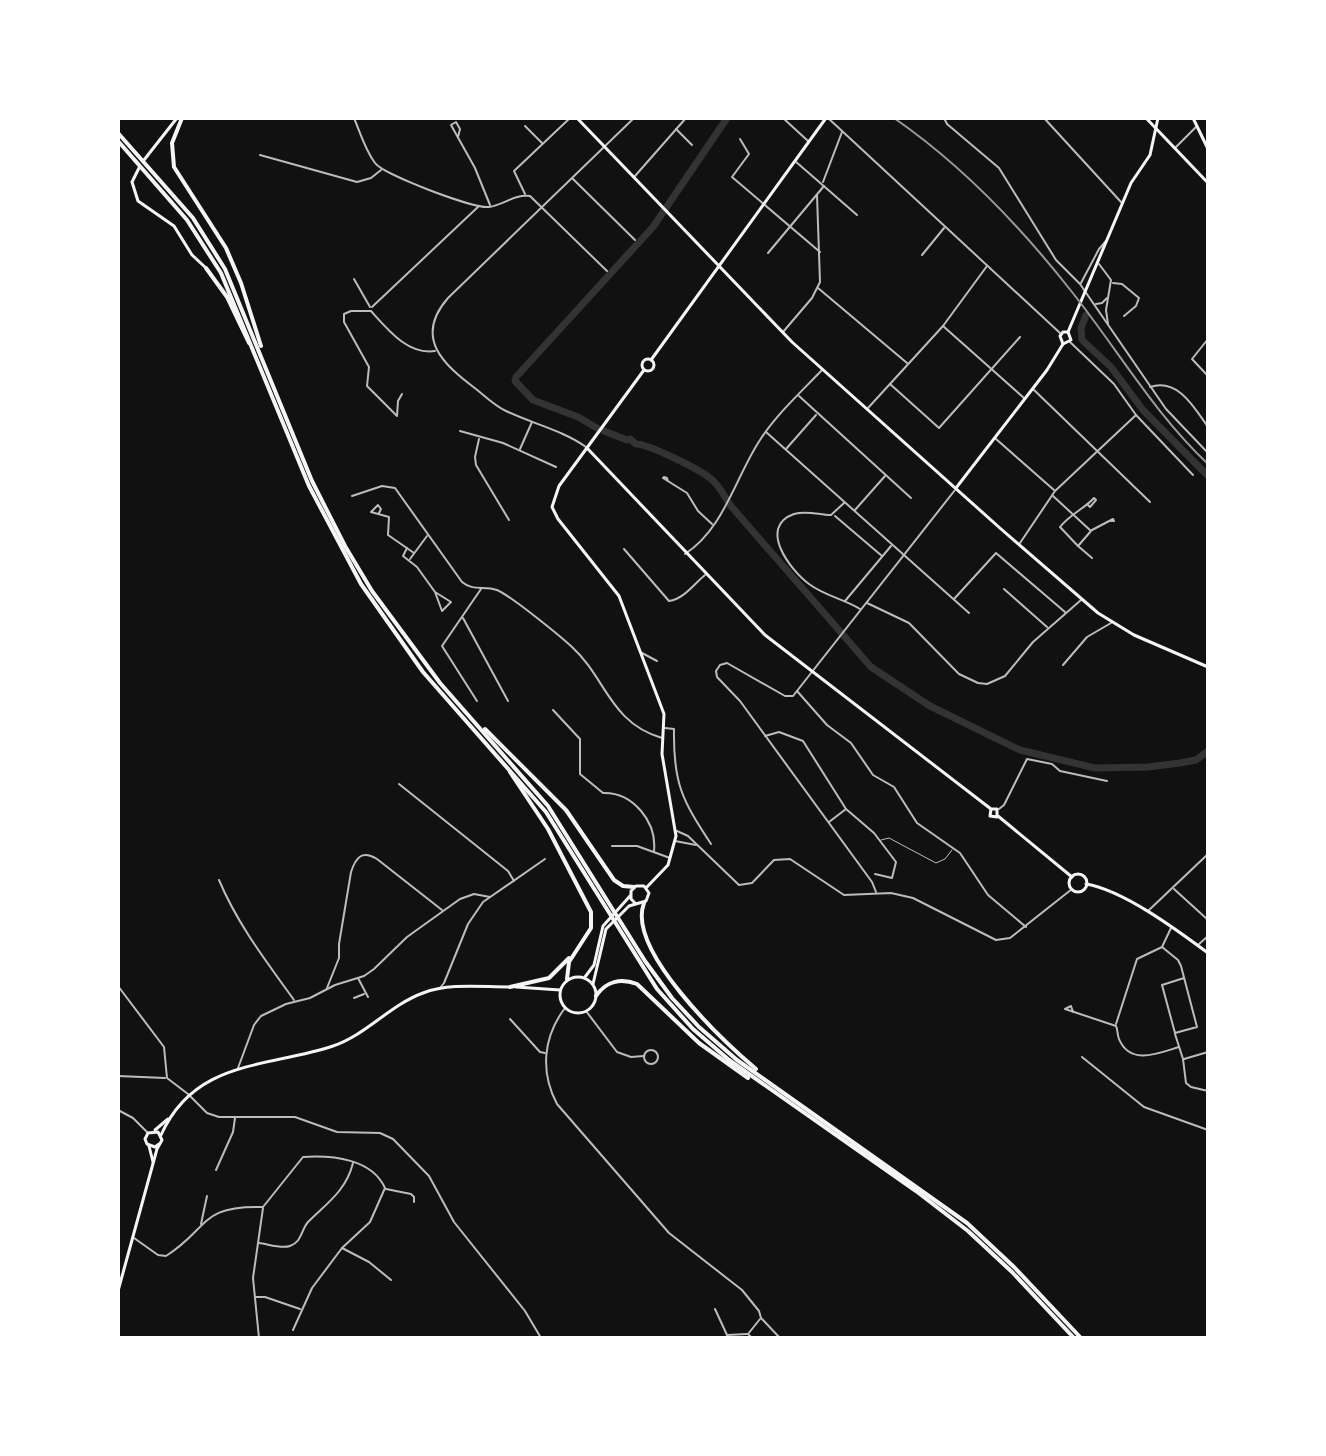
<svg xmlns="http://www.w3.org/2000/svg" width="1326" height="1456" viewBox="0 0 1326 1456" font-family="'Archivo Narrow',sans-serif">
<rect width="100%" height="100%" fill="#111"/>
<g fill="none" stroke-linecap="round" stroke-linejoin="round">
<!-- river -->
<g stroke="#333" stroke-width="7">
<polyline points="1086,315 1081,328 1082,340 1111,367 1143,410 1208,476"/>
<polyline points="597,428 578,417 533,400 515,381 516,377 653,227 727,118"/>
<path d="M604,431l23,9 3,-1 6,5c12,0 61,24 74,34 9,7 14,17 20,27l141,162 59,39 90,44 75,18 53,-1 32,-4 16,-3 12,-9"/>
</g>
<!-- pedestrian -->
<polyline stroke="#bcbcbc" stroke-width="1" points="881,840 889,838 936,863 945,859 952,850"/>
<!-- minor -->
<g stroke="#bcbcbc" stroke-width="2">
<path d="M354,118c6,14 11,32 21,45 9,12 99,46 114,44 15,-2 25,-13 41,-11l77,75"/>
<polyline points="783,118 808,141"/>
<polyline points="828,118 1060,333"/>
<polyline points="944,118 947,124 999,168 1056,260 1080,284 1166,409 1208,453"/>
<polyline points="1044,118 1121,202"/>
<polyline points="1206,118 1208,119"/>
<polyline points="525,126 542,143"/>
<polyline points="676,129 692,145"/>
<polyline points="458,137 460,129 456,122 451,125 475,168 490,205"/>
<polyline points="740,139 749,154 732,177 820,252"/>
<polyline points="1175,148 1196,127"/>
<polyline points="260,155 357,182 371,178 381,170"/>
<polyline points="795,161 857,215"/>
<polyline points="635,176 686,118"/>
<polyline points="573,179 635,240"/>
<polyline points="823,182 842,132"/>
<polyline points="525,194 514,171 570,118"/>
<polyline points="768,253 824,186"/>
<polyline points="922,255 944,228"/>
<polyline points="1099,264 1111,280 1106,310 1108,324"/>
<polyline points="354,279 370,307"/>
<polyline points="1081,283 1099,249 1106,241"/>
<polyline points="1113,283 1122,284 1139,298 1136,306 1124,316"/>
<polyline points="818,288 907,363"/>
<polyline points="1096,304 1102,303 1107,298"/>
<polyline points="372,307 479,206"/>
<polyline points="943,326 1024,398"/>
<polyline points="783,332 812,298 820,282 817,195"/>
<polyline points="1208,339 1192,359 1208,376"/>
<polyline points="1070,342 1114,384 1136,415 1193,475"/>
<polyline points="890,384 939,428 1020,337"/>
<path d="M1150,387c28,-9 44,20 58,40"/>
<polyline points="1033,389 1150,502"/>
<path d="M402,394l-4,7 -1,15 -30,-30 2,-19 -25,-45v-8l7,-3h20c17,19 37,44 64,40"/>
<polyline points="799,396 911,498"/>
<polyline points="868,408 943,326 987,266"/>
<polyline points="460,431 503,443 556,467"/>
<polyline points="766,432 969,613"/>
<polyline points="479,439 475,457 476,465 509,520"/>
<polyline points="996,439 1054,490"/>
<path d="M586,447c-24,-17 -53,-23 -80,-36 -11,-5 -20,-14 -30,-22 -32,-24 -63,-51 -28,-91l186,-180"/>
<polyline points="520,449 532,422"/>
<polyline points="786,449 816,415"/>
<polyline points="668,481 667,478 664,477 663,478 687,493 698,511 712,524"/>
<path d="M352,496l30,-10 13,2 67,94c12,10 22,3 35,8 14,6 62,45 75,57 34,31 38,76 90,91"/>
<path d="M1053,496l38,35 -13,15 -18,-19c10,-13 24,-18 34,-29l2,2 -6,7 -2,-2"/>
<path d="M844,503l-13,12c-12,0 -24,-5 -37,-1 -37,13 -3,57 15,70 16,12 35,15 51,25"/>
<polyline points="855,510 885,476"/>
<polyline points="379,513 381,509 378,505 371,512 389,517 388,535 414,553"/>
<polyline points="835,516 882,556"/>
<polyline points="1092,530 1113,519 1114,521 1111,521"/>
<polyline points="1020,543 1055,491 1136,415"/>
<polyline points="1078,546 1092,558"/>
<polyline points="407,548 403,556 417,567 435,592 442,611 451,602 435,592"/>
<path d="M624,549l45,52c15,-2 25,-17 36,-26"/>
<path d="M685,554c39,-25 51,-78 75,-114 16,-25 41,-48 62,-70"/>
<polyline points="410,559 427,536"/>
<polyline points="1004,589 1047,627"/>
<polyline points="954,599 996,553 1065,612"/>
<polyline points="845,601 891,546"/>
<polyline points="867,603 909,623 959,674 978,683 987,684 1005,676 1033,642 1081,600"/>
<polyline points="463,618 508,701"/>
<polyline points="642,653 657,661"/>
<polyline points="1063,665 1087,637 1111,623"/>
<polyline points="797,691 827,725 851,743 873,775 894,787 917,823 960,853 988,895 1026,927"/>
<polyline points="477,701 442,646 481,589"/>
<path d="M553,710l27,29v35l23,19c30,-1 54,29 51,58"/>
<path d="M665,728l9,1c-1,54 8,71 37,115"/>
<polyline points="765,736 779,732 803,741 846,809 874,833 896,862 892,878 875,874"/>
<polyline points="399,784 508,871 514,881"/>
<polyline points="999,809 1004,805 1027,759 1052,764 1060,771 1107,781"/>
<polyline points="829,822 846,809"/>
<polyline points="612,846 637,846 670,858"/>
<path d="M219,880c19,45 47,81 75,120"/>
<polyline points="1174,889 1208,920"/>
<polyline points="876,892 872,882 740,701 717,677 716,671 720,665 727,663 785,696 793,696 955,490"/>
<polyline points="1148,911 1208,854"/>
<polyline points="1171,928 1162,947 1178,960 1181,966 1197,1027 1175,1033 1162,985 1184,978"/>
<polyline points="1198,945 1208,936"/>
<polyline points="358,978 368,997"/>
<polyline points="118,986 164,1047 167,1078 188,1094"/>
<path d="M327,988l12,-30v-14l12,-72c5,-15 11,-22 26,-13l65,51"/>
<polyline points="440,988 444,983 468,924 483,902 545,859"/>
<polyline points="354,998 364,994"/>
<path d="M565,1008c-22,29 -25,64 -8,96l112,129 73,57 17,21 2,7 19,20"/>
<polyline points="586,1011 617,1052 631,1057 644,1056"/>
<path d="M1073,1012l-2,-6 -6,3 51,17c2,4 1,8 3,13 11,27 40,14 60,8"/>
<polyline points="510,1019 540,1052 545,1053"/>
<polyline points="1116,1024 1137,959 1162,947"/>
<polyline points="1175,1034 1183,1059 1186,1083 1191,1087 1208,1091"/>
<circle cx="651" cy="1057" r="7"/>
<polyline points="1082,1057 1144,1107 1208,1130"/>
<polyline points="1184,1059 1208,1052"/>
<polyline points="238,1068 254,1025 261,1016 286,1004 310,998 335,985 364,976 374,969 407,937 460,899 474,894 490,897"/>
<polyline points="118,1076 165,1078"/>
<polyline points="216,1170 233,1132 235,1118"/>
<polyline points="386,1189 411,1194 414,1197 414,1202"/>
<polyline points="201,1224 207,1196"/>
<path d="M134,1238l24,17 8,1c44,-28 33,-51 97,-49l40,-50c30,-2 69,2 82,31l-15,34 -28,26 -30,40 -19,42"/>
<path d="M259,1243c9,1 22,6 31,3 12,-4 11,-16 18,-24 19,-19 38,-31 45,-59"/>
<polyline points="342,1248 369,1262 391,1280"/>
<polyline points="256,1297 265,1297 300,1309"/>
<polyline points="715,1309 727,1335"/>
<polyline points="259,1338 253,1278 263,1208"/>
<polyline points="729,1338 727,1335 747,1334"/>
<polyline points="752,1338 748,1334 760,1319"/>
</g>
<!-- tertiary -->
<g stroke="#bcbcbc" stroke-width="2">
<polyline points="677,831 688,836 739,885 752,883 774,860 790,859 844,895 891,893 913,898 996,940 1010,938 1072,889"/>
<polyline points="675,841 696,845"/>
<polyline points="190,1096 207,1113 219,1117 295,1117 337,1132 380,1133 393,1139 429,1176 454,1222 525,1311 541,1338"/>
<polyline points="118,1110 133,1118 147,1132"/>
</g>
<!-- secondary -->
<g stroke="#f5f5f5" stroke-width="3">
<polyline points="1146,118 1208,183"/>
<polyline points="1193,118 1208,149"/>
<polyline points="144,160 177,118"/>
<polyline points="140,166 132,182 138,201 174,226 192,255 206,268"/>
<polyline points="1068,332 1131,183 1150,155 1158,118"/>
<polyline points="1063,344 1060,336 1063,332 1068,332"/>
<polyline points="1063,344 1071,340 1068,332"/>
<circle cx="648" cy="365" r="6"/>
<polyline points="651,360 826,118"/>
<polyline points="644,370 559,486 552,507 558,519 619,596 664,714 662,754 676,836 668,865 646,888"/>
<polyline points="587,448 765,635 991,809 997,809 997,817 990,816 991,809"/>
<polyline points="956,488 1047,370 1063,344"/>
<polyline points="998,816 1072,877"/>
<circle cx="1078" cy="883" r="9"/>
<path d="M1086,884c37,6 91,46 122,69"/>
<circle cx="578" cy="995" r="18"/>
<polyline points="585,977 594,965 603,926 630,896"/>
<polyline points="593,984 606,929 629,906 646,901 649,893 644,886 636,886 631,891 631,899 635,903"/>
<polyline points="516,987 560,990"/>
<polyline points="155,1130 168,1119"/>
<path d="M161,1135c34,-76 106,-67 172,-89 33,-11 57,-41 90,-53 26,-10 58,-6 85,-6"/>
<polyline points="149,1146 153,1162"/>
<polyline points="118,1291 157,1149 162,1140 158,1132 148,1133 145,1139 147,1144 155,1147 159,1144"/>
</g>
<!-- primary -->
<polyline stroke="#f5f5f5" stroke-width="3" points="577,118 792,342 1001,529 1098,613 1134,635 1208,667"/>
<!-- motorway -->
<g stroke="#f5f5f5" stroke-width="4">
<polyline points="182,118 172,143 174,167 226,248 241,283 261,346"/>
<polyline points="118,133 193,218 225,269 312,481 345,546 372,591 440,683 548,806 645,961 672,998 699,1027 737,1060 967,1223 1014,1267 1081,1338"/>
<polyline points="118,141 187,220 221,273 309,486 361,584 423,672 546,812 657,989 693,1029 729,1060 916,1191 968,1231 1012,1272 1074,1338"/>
<polyline points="206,268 227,297 249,343"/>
<polyline points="485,729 566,810 614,880 623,886 634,887"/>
<polyline points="510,772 548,829 591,912 591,928 569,962 567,979"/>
<path d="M644,903c-18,47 79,138 112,166"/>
<polyline points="510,987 549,978 569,958"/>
<path d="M596,996c10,-15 25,-18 41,-12l62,59 49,35"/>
</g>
<!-- rail -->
<path stroke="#9a9a9a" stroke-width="2" d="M894,118c68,47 127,109 178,174 46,58 82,121 136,172"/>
</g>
<!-- border -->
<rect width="1326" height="1456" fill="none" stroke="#ffffff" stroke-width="240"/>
</svg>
